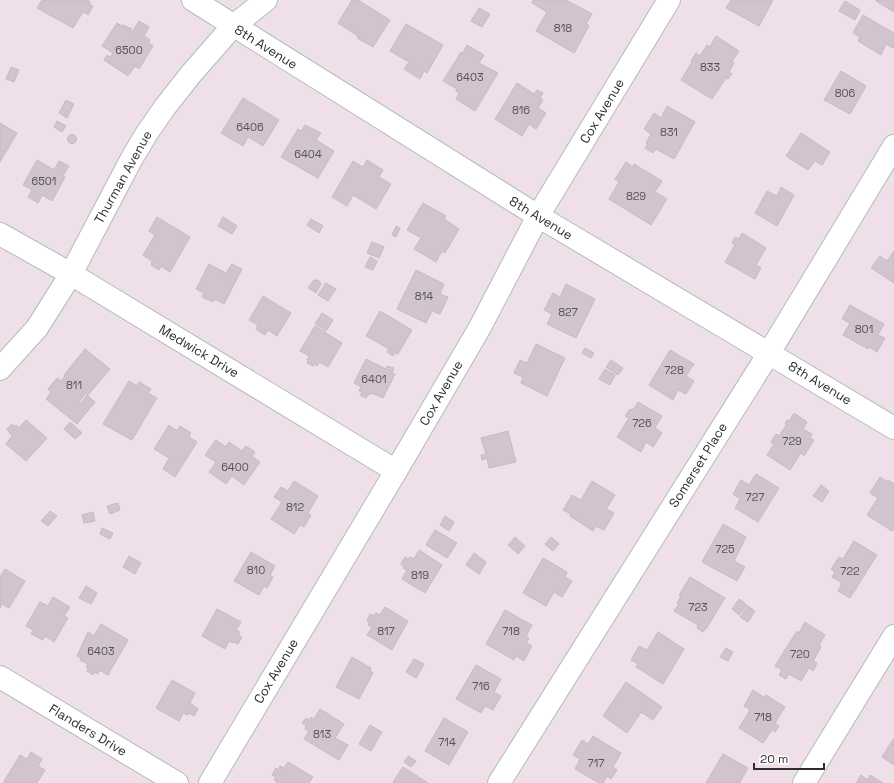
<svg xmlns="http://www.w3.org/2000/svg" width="894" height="783" viewBox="0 0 894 783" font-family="'Space Grotesk',sans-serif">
<rect width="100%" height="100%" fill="#efdfe9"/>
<!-- building -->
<g fill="#d2c4cc" stroke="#ccb8c3">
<polygon points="42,0 88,0 90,2 89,4 93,6 88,15 83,12 73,28 37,8"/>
<polygon points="352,0 358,0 390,20 373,47 357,38 358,36 338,23"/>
<polygon points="533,0 566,0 592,14 586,24 589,26 574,53 536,31 547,12 532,3"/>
<polygon points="731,0 773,0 759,26 726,8"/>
<polygon points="876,0 894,0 894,12 876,1"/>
<polygon points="845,1 860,10 855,20 839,11"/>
<polygon points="479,8 490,14 482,27 471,21"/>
<polygon points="863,15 894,33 894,46 893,48 886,44 881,55 858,41 860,37 853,33"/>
<polygon points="139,21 149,27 144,36 150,40 148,42 153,46 139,69 135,66 128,76 104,60 107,55 110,57 113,53 102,46 117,23 122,26 123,25 132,29 130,31 132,32"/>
<polygon points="406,24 443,45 427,73 424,71 420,79 404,69 409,62 390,51"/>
<polygon points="716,36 739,51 732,61 734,63 729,72 732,74 728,79 726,78 712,99 681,80 692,62 691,61 696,53 700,56 707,45 710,47"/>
<polygon points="467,45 484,55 479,63 498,73 475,111 456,99 459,93 456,91 457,89 443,81 461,52 463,53"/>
<polygon points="11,67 19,70 14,82 6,79"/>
<polygon points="841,71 866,86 850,114 824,100"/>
<polygon points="517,83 534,94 537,90 543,93 540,98 543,100 538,108 546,113 536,129 529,124 522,136 495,119"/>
<polygon points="243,98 279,120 263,146 248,137 243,146 221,133"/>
<polygon points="66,100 74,104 67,118 59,113"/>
<polygon points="667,106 695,122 674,159 656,149 653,153 645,148 648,144 646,143 651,134 644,129 654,113 661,118"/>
<polygon points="57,121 66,126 62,132 54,127"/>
<polygon points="0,123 17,133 0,162"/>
<polygon points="305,125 321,133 316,140 334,151 318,178 281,157 298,129 301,131"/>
<polygon points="801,133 830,152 822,165 815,161 808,170 786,156"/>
<circle cx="72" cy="139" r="4.5"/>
<polygon points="37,160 54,170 59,161 69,166 63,176 65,177 52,201 42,195 38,203 28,197 32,190 23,185"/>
<polygon points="367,160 383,170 379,177 391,184 376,209 353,195 347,206 332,197 353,161 363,167"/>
<polygon points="626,162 633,167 634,164 662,181 655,192 667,199 651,225 609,199 619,182 615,179"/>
<polygon points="781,187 794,195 777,226 755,213 767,191 777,196"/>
<polygon points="423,203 446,216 444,219 459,229 445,253 442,251 436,262 414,249 421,238 407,230"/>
<polygon points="157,217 190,237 170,272 161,266 159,270 151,265 152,261 143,255 155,235 149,231"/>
<polygon points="223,217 237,226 232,234 218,226"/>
<polygon points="311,219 323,226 319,233 307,225"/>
<polygon points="396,226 400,228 396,237 392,235"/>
<polygon points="742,233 766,248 756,265 761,268 755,279 725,262 735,245 732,243 735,237 739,239"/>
<polygon points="372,242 384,247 379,258 367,253"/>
<polygon points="894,251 894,283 871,268 880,256 887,261"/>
<polygon points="370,257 377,261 373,270 365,267"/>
<polygon points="209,264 226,273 232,264 242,269 224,304 215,299 213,302 202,297 204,293 196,289"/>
<polygon points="416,270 444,284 440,294 448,297 440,314 432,311 426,323 397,309"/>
<polygon points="314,280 317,280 319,281 321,284 316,293 308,288"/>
<polygon points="326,283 336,289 328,301 318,295"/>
<polygon points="566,284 595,299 576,338 547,324 552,314 544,310 553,293 560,297"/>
<polygon points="263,296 291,313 277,336 268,330 265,335 256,329 258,325 249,320"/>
<polygon points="850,305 884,324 878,335 885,338 877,352 869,347 868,349 843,335 850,323 842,319"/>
<polygon points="380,311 412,330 398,354 395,353 393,356 387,352 389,349 366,336"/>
<polygon points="322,313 333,320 326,331 315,324"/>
<polygon points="315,326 342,343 328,367 319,362 317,366 314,364 313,366 307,363 308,361 307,360 309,356 300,351"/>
<polygon points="536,344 565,358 547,396 521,383 523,377 514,373 520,360 527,363"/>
<polygon points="585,348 594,353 591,358 582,353"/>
<polygon points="85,349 110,369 88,395 86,393 79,402 81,403 87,395 95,402 77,424 46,399 51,392 48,389 57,378 61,381 65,376 64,375"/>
<polygon points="670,350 694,364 686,376 694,381 686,394 678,390 673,400 649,385"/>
<polygon points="366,359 386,369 387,366 394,368 392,373 395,374 383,398 372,393 370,395 368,394 366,398 360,395 362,392 359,391 361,387 354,383"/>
<polygon points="611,360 623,368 618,375 606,367"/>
<polygon points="605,369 615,375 610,385 599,379"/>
<polygon points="129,381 137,386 139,382 151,389 148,393 157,398 132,440 103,424"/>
<polygon points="638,402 662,416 655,428 662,433 653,447 646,442 641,452 617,437 629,418 625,416 630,409 633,410"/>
<polygon points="794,413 807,422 803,429 812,434 810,438 814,440 804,456 801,453 790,470 767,455 774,444 771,442 776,434 779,436 786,425 785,424 787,420 789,421"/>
<polygon points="26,420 47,438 26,461 6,444 12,436 7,429 12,424 15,427 16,425 19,428"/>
<polygon points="70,422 82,433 75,439 64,429"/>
<polygon points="169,425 177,431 180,426 191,433 189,437 197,442 175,477 163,469 169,458 154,449"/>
<polygon points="508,431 516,462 489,468 487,458 482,460 481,455 486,454 481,438"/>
<polygon points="216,440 226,447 229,442 242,451 246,446 255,452 252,456 260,462 244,485 232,476 226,484 209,472 216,462 205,455"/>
<polygon points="756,474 779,488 758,522 735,508 740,499 733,494 741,480 749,485"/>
<polygon points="880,477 887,482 888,480 894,484 894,529 892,531 867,515 878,498 870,493"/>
<polygon points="294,481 318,496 308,513 311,515 304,527 300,525 294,534 271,519 282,502 274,497 281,487 288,491"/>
<polygon points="592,481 615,495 606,509 614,513 604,530 596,526 593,531 570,516 571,514 563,510 572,495 581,500"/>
<polygon points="821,485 829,491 822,502 813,496"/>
<polygon points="118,503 120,510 110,514 107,506"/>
<polygon points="50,511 57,516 48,526 41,521"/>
<polygon points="93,512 95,521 84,523 82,515"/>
<polygon points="445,516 454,522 449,531 440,525"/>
<polygon points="723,524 746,537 734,561 745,567 737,581 702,562"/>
<polygon points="102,528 113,533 110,539 100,534"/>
<polygon points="435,530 457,543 447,558 426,545"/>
<polygon points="515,537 525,546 518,554 508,545"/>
<polygon points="551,537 559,544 553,551 545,544"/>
<polygon points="854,541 877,555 850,598 838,591 842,583 832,577 835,572 831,569 839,557 843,559"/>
<polygon points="419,550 442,565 425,593 402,579 407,570 403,568 404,566 401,564 405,557 408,559 410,557 414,559"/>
<polygon points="251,552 275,566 270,575 273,577 267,588 264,586 259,595 234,581"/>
<polygon points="474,553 486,562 479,574 466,565"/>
<polygon points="129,556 141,563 135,574 123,567"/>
<polygon points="543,558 567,572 565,577 572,581 562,597 554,592 546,606 523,593"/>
<polygon points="5,569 25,581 9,608 2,604 0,608 0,577"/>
<polygon points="690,577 725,598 706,629 705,629 703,632 697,628 698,625 674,611 679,604 677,603 681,596 679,595"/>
<polygon points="86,586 97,593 91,604 79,598"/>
<polygon points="53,597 70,607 64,616 68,618 54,642 45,636 43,640 31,634 33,630 26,626 40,602 48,606"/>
<polygon points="739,599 747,605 739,615 732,609"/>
<polygon points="748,606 755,611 748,622 740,617"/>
<polygon points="385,607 408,621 392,650 367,635 372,627 368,625 369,623 367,621 370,614 374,616 376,613 380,615"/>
<polygon points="217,609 241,622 236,630 240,632 238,635 242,637 238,644 234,642 233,643 229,641 225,649 202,636"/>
<polygon points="505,610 532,625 526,636 529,638 526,643 532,646 524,661 516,656 514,660 486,644"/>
<polygon points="805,622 825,635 819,645 821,647 813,661 817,663 813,671 809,668 801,681 789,674 786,679 779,675 782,670 775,666 797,631 799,633"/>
<polygon points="101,624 128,640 108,675 99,670 98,674 94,672 93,675 87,671 88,668 86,667 88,664 80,660 81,658 77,656 88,632 94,636"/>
<polygon points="658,632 684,649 663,684 636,667 638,664 631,660 639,646 647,650"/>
<polygon points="726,648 733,652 728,661 720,657"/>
<polygon points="352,657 371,668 370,671 373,673 359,699 336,687"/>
<polygon points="414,659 424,664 416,678 406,672"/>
<polygon points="476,665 501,679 494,692 501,696 493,710 485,706 481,713 456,699"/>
<polygon points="172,680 195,693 190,703 198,709 194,716 189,713 188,715 183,713 179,721 156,708"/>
<polygon points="626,682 662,707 653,720 641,712 627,733 603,716"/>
<polygon points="753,690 765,698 766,695 785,707 775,723 779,726 775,732 772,730 763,743 739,728 750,710 744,706"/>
<polygon points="320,709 344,724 335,738 348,745 339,760 304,739 309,731 305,729 306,726 302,723 306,718 309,720 311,717 314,719"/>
<polygon points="444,718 468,732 449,765 425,751"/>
<polygon points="370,725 382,732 371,751 359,744"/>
<polygon points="593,736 621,753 613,767 617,770 611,779 607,776 603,783 599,783 575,769 580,759 573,755 582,740 588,744"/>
<polygon points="894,738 894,765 882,757"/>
<polygon points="31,752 42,759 38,766 45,770 37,783 3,783 20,755 27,759"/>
<polygon points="723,754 748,768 740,782 741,783 706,783"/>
<polygon points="408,756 416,761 411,767 404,762"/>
<polygon points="288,762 313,777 309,783 276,783 277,782 274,780 276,777 272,775 276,768 278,770 280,766 284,768"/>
<polygon points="403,767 428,783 394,783 393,782"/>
<polygon points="861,775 868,780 870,775 883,783 856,783"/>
</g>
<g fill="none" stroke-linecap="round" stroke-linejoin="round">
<defs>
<g id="street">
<polyline points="193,0 538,216 894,428"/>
<polyline points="0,234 71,274 396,471"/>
<polyline points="0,369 37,328 71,274 132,158 147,133 165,107 191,74 233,26 266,0"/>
<polyline points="0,677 177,783"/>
<polyline points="210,783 396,471 479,329 538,216 669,0"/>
<polyline points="499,783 769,353 894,146"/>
<polyline points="804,783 894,636"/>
</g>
</defs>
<!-- street casing -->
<use href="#street" stroke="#afbeb9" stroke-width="24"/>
<!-- street -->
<use href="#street" stroke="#fff" stroke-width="22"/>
</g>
<g text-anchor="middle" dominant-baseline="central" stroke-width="4" stroke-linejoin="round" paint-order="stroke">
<!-- number labels -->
<g font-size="11" fill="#565355">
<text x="563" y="28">818</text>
<text x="129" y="50">6500</text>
<text x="710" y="67">833</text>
<text x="470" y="77">6403</text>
<text x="845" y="93">806</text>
<text x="521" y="110">816</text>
<text x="250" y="127">6406</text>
<text x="669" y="132">831</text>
<text x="308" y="154">6404</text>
<text x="44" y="181">6501</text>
<text x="636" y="196">829</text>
<text x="424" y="296">814</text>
<text x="568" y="312">827</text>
<text x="864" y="329">801</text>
<text x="674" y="370">728</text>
<text x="374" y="379">6401</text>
<text x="74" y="385">811</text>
<text x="642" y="423">726</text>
<text x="792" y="441">729</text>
<text x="235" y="467">6400</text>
<text x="755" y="497">727</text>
<text x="295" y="507">812</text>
<text x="725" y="549">725</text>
<text x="256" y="570">810</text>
<text x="850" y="571">722</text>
<text x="420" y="575">819</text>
<text x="698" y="607">723</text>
<text x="386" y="631">817</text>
<text x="511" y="631">718</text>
<text x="101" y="651">6403</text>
<text x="800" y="654">720</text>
<text x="481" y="686">716</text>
<text x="763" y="717">718</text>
<text x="322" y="734">813</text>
<text x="447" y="742">714</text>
<text x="596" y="763">717</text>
</g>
<!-- street labels -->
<g font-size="13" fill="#2d2d2d" stroke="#fff">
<text transform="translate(266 47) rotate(32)">8th Avenue</text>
<text transform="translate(602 111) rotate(-59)">Cox Avenue</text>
<text transform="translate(123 177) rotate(-61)">Thurman Avenue</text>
<text transform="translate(541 218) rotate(31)">8th Avenue</text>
<text transform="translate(199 351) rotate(31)">Medwick Drive</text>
<text transform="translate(820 383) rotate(31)">8th Avenue</text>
<text transform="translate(441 393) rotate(-60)">Cox Avenue</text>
<text transform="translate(698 465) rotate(-58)">Somerset Place</text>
<text transform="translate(276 671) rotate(-59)">Cox Avenue</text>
<text transform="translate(88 730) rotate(31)">Flanders Drive</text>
</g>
</g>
<!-- scale -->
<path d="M754 763v6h70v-6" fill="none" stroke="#2d2d2d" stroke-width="2"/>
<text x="760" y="763" font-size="12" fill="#2d2d2d" stroke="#ffffff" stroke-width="3" paint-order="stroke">20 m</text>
</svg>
